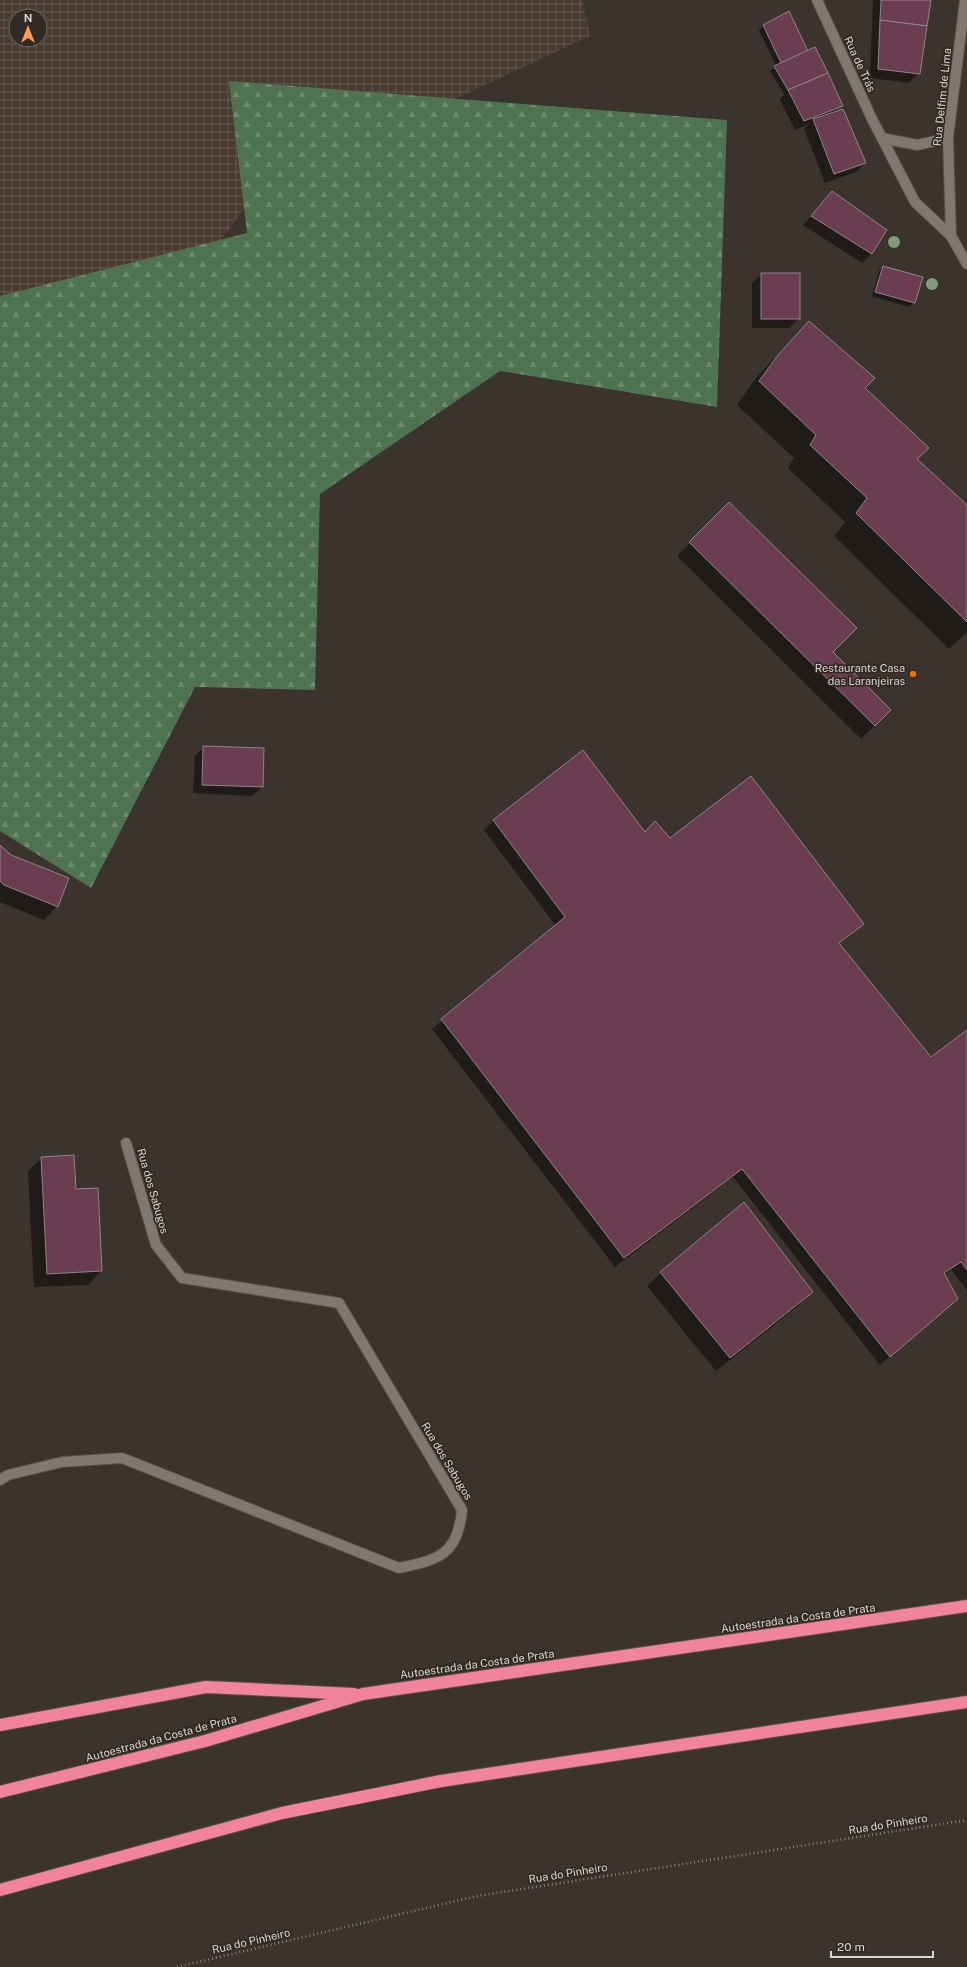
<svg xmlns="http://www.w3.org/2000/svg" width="967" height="1967" viewBox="0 0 967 1967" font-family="'Public Sans',sans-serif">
<defs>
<pattern id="industrial-grid" width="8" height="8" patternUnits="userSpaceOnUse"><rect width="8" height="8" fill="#493b31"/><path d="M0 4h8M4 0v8" fill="none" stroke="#63564e"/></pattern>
<pattern id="forest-firs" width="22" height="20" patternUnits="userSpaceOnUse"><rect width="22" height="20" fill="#4f7350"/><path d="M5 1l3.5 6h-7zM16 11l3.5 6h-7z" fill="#708c70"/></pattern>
</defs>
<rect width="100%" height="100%" fill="#3b332d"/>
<!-- industrial -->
<path fill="url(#industrial-grid)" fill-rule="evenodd" d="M0,0h582l8,36 -333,155 -58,79 -199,35zM16,16h24v24h-24z"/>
<!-- forest -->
<polygon fill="url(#forest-firs)" points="229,81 727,120 717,407 500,371 320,494 315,690 195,687 91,888 0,831 0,296 247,233"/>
<!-- shadow -->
<g fill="#0007">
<polygon points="873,0 930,0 919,73 909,83 870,78"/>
<polygon points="789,12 807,52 841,105 833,113 865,163 856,172 825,183 804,129 809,124 795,130 780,100 784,94 770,71 776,66 759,30 763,26"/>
<polygon points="823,202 885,230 871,254 862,263 803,225"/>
<polygon points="883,267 914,302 909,307 872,296 879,271"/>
<polygon points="762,274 799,318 790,328 752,328 752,283"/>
<polygon points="809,322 864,388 928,448 916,460 967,506 967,632 949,649 834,536 845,522 788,468 794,458 737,405 755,379"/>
<polygon points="729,503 831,652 890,710 861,739 677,556"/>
<polygon points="204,747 263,749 262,787 252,796 193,793 195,756"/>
<polygon points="583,751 644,833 670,839 863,924 839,944 930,1058 967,1031 967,1290 951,1270 944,1275 947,1308 880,1365 733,1177 615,1267 432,1029 556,926 484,830 493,821"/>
<polygon points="0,846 57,906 44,920 0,902"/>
<polygon points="42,1158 75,1190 101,1271 88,1285 34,1287 28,1171"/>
<polygon points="661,1273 811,1292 798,1306 716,1371 647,1286"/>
</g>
<!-- building -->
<g fill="#6a3d50" stroke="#918589">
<polygon points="881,0 931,0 927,26 880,20"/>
<polygon points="789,11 808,51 781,63 763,25"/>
<polygon points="880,20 927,26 920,74 878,69"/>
<polygon points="815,47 828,73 788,90 774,66"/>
<polygon points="828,73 843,106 804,121 788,90"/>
<polygon points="843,109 866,163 834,174 813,119"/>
<polygon points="832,191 887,230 872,254 811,216"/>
<polygon points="883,266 923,277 915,303 875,292"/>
<rect x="761" y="273" width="39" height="46"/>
<polygon points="809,321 875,378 865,388 929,448 917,459 967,505 967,622 856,513 867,498 810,445 816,435 759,381 778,355"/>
<polygon points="729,502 857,628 833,652 891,710 875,726 689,542"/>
<polygon points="203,746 264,748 263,787 202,785"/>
<polygon points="583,750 645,832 655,821 670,838 751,776 864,924 839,943 931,1057 967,1030 967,1270 961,1262 944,1273 958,1299 890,1357 742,1169 624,1258 441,1019 565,917 493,820"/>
<polygon points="0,845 11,855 69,878 58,907 4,885 0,881"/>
<polygon points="74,1155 76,1189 98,1188 102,1271 47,1274 41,1157"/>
<polygon points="744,1202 813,1292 730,1358 660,1272"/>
</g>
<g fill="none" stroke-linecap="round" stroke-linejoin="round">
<defs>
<g id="street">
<polyline points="817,0 872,119 915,202 951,236"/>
<polyline points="882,138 917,145 948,138"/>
<path d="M0,1480l8,-5 54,-13 60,-4 277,110c39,-8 59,-13 63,-58l-123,-207 -157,-25 -26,-33 -30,-102"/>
</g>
<polyline id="secondary" points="965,0 948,138 951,236 967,264"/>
<g id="highway">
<polyline points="0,1725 206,1687 354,1694"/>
<polyline points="0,1792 205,1741 363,1694 967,1606"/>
<polyline points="0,1890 282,1813 441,1781 967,1702"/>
</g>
</defs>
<!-- street casing -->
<use href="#street" stroke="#564f4a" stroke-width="12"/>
<!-- secondary casing -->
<use href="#secondary" stroke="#564f4a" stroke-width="12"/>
<!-- highway casing -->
<use href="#highway" stroke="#564f4a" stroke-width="14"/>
<!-- path -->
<polyline stroke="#89837e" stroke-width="2.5" stroke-dasharray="1 3" stroke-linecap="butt" points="177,1967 477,1896 961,1821 967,1821"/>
<!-- street -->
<use href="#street" stroke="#817770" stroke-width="10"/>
<!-- secondary -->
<use href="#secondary" stroke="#817770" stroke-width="10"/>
<!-- highway -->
<use href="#highway" stroke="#f1839b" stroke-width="12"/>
</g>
<!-- trees -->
<g fill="#809d7a">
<circle cx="894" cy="242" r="6"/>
<circle cx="932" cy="284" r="6"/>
</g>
<!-- markers -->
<circle fill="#e8710a" stroke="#312923" stroke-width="1.5" cx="913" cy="674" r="4"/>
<g text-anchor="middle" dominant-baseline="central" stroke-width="3.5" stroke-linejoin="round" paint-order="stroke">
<!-- street labels -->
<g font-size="11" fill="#dad5d1" stroke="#312923">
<text transform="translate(860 64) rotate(65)">Rua de Trás</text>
<text transform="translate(942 97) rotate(-84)">Rua Delfim de Lima</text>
<text transform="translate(153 1191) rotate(74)">Rua dos Sabugos</text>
<text transform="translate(447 1461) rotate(59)">Rua dos Sabugos</text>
<text transform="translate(798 1618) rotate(-8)">Autoestrada da Costa de Prata</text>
<text transform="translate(477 1664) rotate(-8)">Autoestrada da Costa de Prata</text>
<text transform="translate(161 1738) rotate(-15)">Autoestrada da Costa de Prata</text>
<text transform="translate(888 1824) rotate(-9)">Rua do Pinheiro</text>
<text transform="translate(568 1873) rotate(-9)">Rua do Pinheiro</text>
<text transform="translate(251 1941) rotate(-13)">Rua do Pinheiro</text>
</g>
<!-- poi labels -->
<g font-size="11" fill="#dad5d1" stroke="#312923" text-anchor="end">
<text x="905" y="668">Restaurante Casa<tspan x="905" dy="13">das Laranjeiras</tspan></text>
</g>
</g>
<!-- north arrow -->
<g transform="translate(28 28)"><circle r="19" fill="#312923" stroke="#756e69"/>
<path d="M0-3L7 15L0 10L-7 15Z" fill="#fe9b59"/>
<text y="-6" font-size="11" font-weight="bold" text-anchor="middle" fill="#dad5d1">N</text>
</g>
<!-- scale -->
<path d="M831 1951v6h102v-6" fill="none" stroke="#dad5d1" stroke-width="2"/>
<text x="837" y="1951" font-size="12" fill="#dad5d1" stroke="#312923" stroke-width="3" paint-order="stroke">20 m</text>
</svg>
